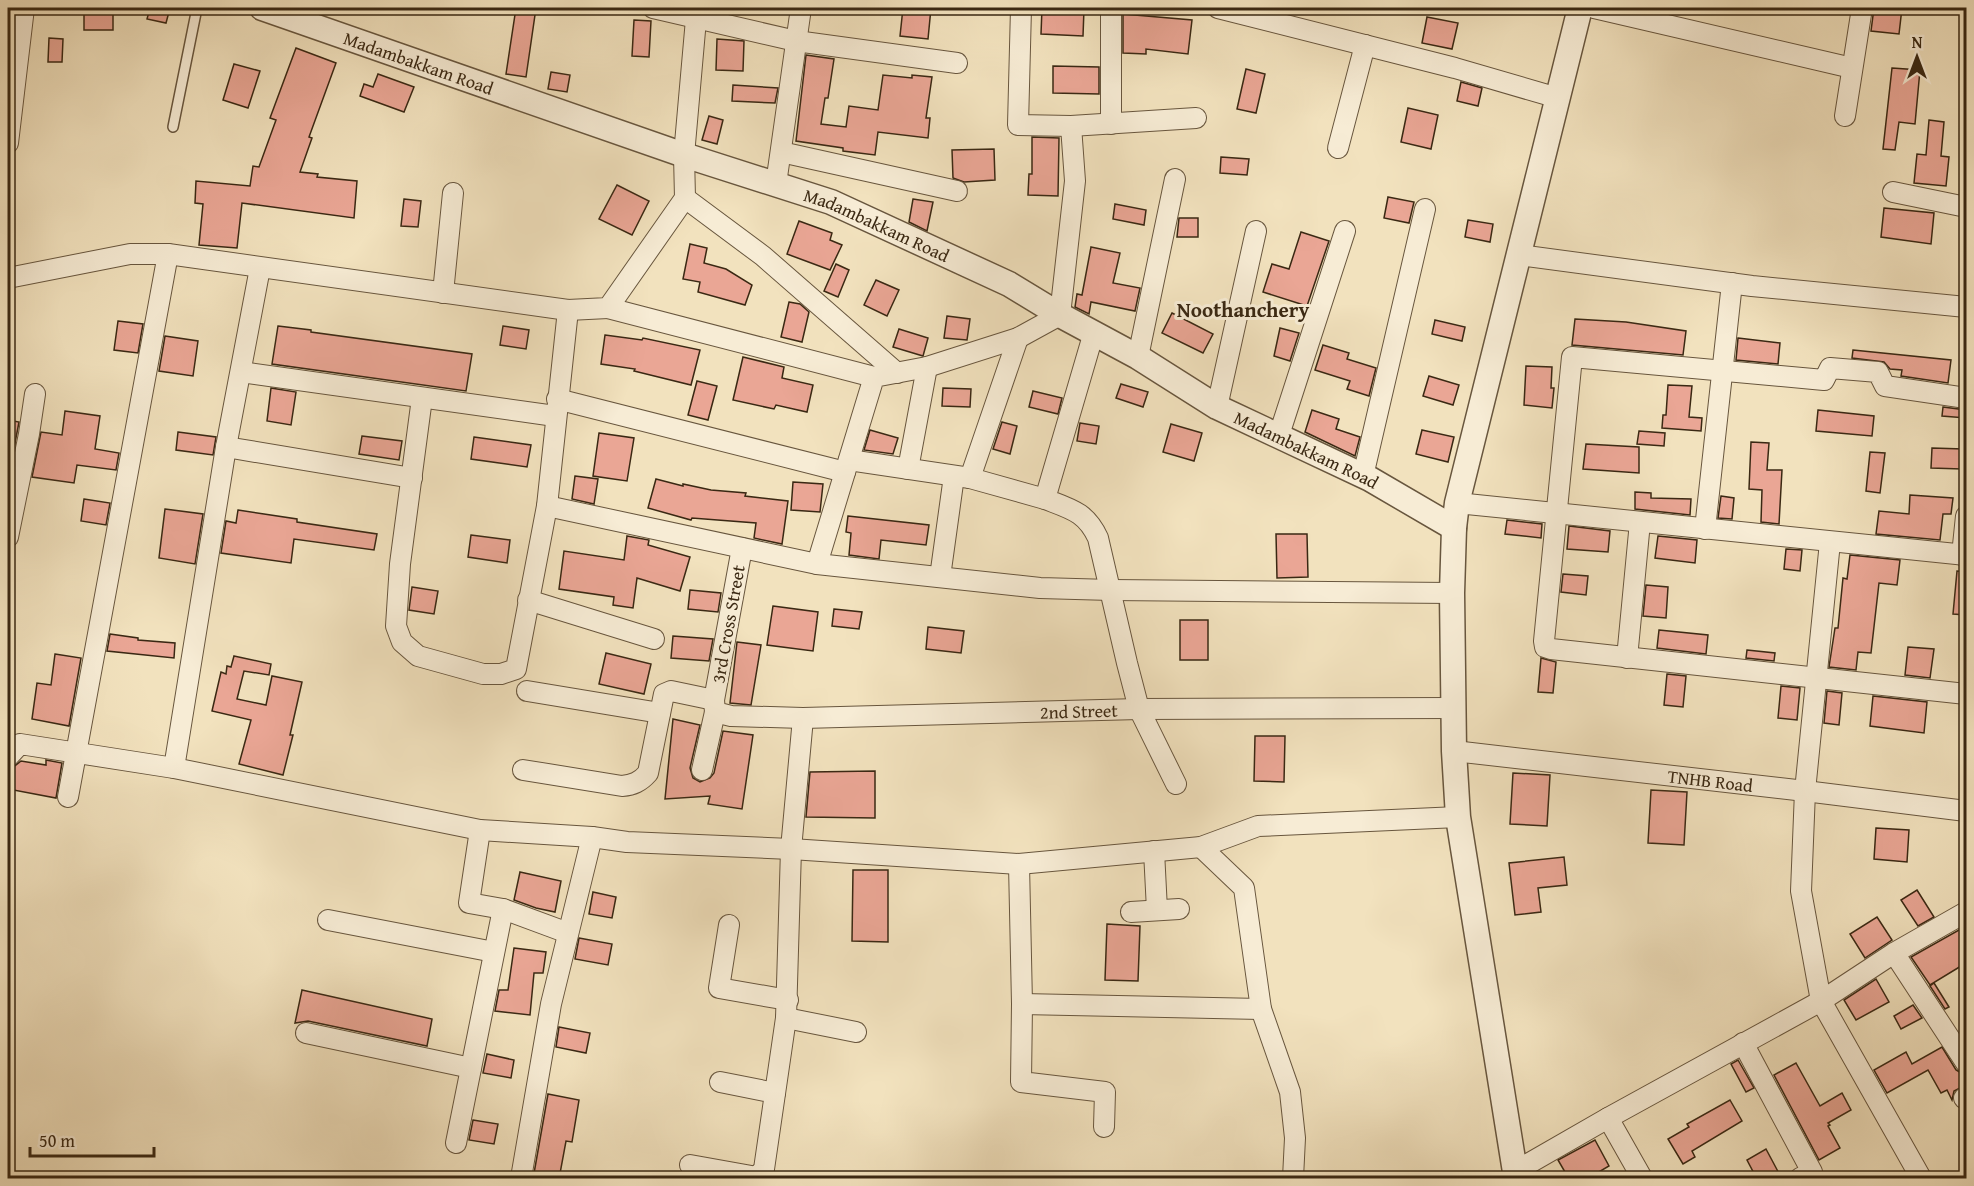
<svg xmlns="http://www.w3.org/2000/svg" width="1974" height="1186" viewBox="0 0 1974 1186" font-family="'Gentium Book Plus',serif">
<rect width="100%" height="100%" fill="#f2e2be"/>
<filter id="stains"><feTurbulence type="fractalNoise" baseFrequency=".00333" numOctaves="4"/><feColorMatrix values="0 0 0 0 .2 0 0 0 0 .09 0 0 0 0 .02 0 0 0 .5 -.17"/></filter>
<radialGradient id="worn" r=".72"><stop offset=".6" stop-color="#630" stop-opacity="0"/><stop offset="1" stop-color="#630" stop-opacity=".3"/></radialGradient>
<!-- building -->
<g fill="#eaa695" stroke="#3a2813" stroke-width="1.5">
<rect x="84" y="8" width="29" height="22"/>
<polygon points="150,8 170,8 166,23 147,19"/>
<polygon points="516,8 536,8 526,77 506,74"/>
<polygon points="903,8 931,8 928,39 900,36"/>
<polygon points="1042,8 1084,9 1083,36 1041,34"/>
<polygon points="1874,8 1902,8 1899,34 1871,31"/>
<polygon points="1123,14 1192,20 1188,54 1146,49 1146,54 1123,53"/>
<polygon points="1427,17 1458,23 1452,49 1422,43"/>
<polygon points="634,20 651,21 649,57 632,56"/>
<polygon points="49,38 63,39 62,62 48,62"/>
<polygon points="717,39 744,41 743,71 716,70"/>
<polygon points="296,48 336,63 309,137 312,138 300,172 318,174 317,177 357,181 354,218 242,203 237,248 199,245 203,204 195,203 196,181 250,186 253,166 259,167 276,120 270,118"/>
<polygon points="806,55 834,59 828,98 825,98 821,124 846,127 849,106 878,110 883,75 912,78 912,75 932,77 926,118 930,118 928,138 878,132 875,155 843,151 843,148 796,141"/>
<polygon points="234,64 260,71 248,108 223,100"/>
<polygon points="1053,66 1099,67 1099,94 1053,93"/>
<polygon points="1892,68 1920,70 1915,124 1899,122 1895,150 1883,149"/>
<polygon points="1246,69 1265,74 1256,113 1237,109"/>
<polygon points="551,72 570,75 567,92 548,89"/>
<polygon points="378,74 414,87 404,112 360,96 364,84 373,87"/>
<polygon points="1461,82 1482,88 1478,106 1457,101"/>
<polygon points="733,85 778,88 775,103 732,101"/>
<polygon points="1408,108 1438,115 1431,149 1401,142"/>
<polygon points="709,116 723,120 717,144 702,140"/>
<polygon points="1929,120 1944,122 1941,156 1949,157 1946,186 1914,183 1917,154 1926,155"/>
<polygon points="1032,137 1059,138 1058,196 1028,195 1029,174 1032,174"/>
<polygon points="994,149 995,180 964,182 953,178 952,150"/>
<polygon points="1221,157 1249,159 1247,175 1220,173"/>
<polygon points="617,185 649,201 632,235 599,219"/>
<polygon points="1388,197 1414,202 1409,223 1384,218"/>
<polygon points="404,199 421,201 418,227 401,226"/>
<polygon points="913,199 933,202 927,231 909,222"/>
<polygon points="1115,204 1146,210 1144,225 1113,219"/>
<polygon points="1884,208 1934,213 1931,244 1881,237"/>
<polygon points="1179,218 1198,218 1198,237 1177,237"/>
<polygon points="1468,220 1493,224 1490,242 1465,237"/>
<polygon points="799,221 832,233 830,240 842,245 830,270 787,254"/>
<polygon points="1301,232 1329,241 1307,306 1263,292 1272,264 1289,269"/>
<polygon points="690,244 707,248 704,263 726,269 752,285 745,305 698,292 700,282 683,279"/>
<polygon points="1091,247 1120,253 1113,283 1140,288 1135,311 1091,302 1089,314 1075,307 1077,294 1082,295"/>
<polygon points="836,264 849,270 838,297 824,291"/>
<polygon points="876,280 899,290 887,316 864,305"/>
<polygon points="789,302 800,304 809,312 802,342 781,337"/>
<polygon points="1172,313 1213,334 1203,353 1162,333"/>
<polygon points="947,316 970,319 967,340 944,338"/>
<polygon points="1575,319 1626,322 1686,331 1683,355 1572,345"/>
<polygon points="1435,320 1465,327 1462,341 1432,334"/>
<polygon points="118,321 143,324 138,353 114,350"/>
<polygon points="278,326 311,330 311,332 472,354 466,391 272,364"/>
<polygon points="503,326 529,330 526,349 500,345"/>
<polygon points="1280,328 1299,333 1290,361 1274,356"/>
<polygon points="899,329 928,338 923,356 893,347"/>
<polygon points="605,335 642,340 643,338 700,350 691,385 634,371 635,369 601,364"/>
<polygon points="165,336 198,341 193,376 159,371"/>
<polygon points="1738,338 1780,343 1778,364 1736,360"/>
<polygon points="1323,345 1349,353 1347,359 1376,368 1369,396 1347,389 1350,381 1315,370"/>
<polygon points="1853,350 1951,360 1948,383 1901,376 1902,370 1890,369 1884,362 1852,358"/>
<polygon points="743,357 784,367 782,378 813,385 807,412 776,405 774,409 733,400"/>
<polygon points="1526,366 1552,367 1551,388 1554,388 1552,408 1524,405"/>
<polygon points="1429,376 1459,385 1453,405 1423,396"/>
<polygon points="697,381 717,386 708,420 688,415"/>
<polygon points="1121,384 1148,392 1143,407 1116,398"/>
<polygon points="1668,385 1692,386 1689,417 1702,418 1701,431 1662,428 1663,415 1666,415"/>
<polygon points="271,388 296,392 291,425 267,421"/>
<polygon points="943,388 971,389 970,407 942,406"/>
<polygon points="1033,391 1062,398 1058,414 1029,407"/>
<polygon points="1943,407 1966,410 1966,418 1942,416"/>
<polygon points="1312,410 1339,419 1336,429 1360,437 1355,456 1305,432"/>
<polygon points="1818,410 1874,416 1872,436 1816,431"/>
<polygon points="65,411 100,416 95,449 119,453 116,470 77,465 74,483 32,477 41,432 62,435"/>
<polygon points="8,420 19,422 9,474 8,474"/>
<polygon points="1002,422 1017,426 1010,454 993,449"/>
<polygon points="1080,423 1099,426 1096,444 1077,441"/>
<polygon points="1171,424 1202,433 1194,461 1163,452"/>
<polygon points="870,430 898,438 893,454 864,450"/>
<polygon points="1422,430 1454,437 1448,462 1416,454"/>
<polygon points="1639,431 1665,433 1664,446 1637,444"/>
<polygon points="178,432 216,437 213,455 176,450"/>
<polygon points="599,433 634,438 627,481 593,476"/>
<polygon points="362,436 402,441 399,460 359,454"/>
<polygon points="474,437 531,445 527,467 471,459"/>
<polygon points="1751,442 1769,443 1767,470 1782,470 1779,524 1761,522 1762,490 1749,489"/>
<polygon points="1586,444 1639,447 1639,473 1583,469"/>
<polygon points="1932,448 1963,449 1962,469 1931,468"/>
<polygon points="1870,452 1885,453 1880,493 1866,491"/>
<polygon points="575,476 598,479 594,504 572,499"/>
<polygon points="656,479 683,486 683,484 711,490 746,493 745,496 788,501 782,544 754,538 756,523 692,518 691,520 648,508"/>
<polygon points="793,482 823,484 820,512 791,510"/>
<polygon points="1635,492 1651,493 1651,498 1691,499 1690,515 1635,509"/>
<polygon points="1910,495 1953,498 1951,514 1943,514 1940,540 1876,534 1879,511 1909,514"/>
<polygon points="1721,496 1734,498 1732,519 1718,518"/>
<polygon points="84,499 110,503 106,525 81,521"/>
<polygon points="165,509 203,514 195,564 159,558"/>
<polygon points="238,510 297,519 297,522 377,534 374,550 294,539 291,563 221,553 226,521 236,523"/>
<polygon points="848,516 929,525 926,545 881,540 879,559 849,555 851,533 846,532"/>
<polygon points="1507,520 1542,524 1541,538 1505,534"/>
<polygon points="1569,526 1610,531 1608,552 1567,549"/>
<polygon points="1276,534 1307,534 1308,577 1277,578"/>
<polygon points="471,535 510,540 507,563 468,557"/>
<polygon points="627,536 649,540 648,545 690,557 680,591 637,578 633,608 613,605 614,597 559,589 564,551 624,560"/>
<polygon points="1658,536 1697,540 1695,563 1655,558"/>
<polygon points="1786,549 1802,550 1800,571 1784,569"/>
<polygon points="1850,555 1900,560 1897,585 1879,583 1871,653 1858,652 1856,670 1829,667 1835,628 1838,628 1843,578 1847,579"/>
<polygon points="1957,571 1966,572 1966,615 1953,614"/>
<polygon points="1563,574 1588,576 1586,595 1561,592"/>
<polygon points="1646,585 1668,587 1666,618 1643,616"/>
<polygon points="412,587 438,591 434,614 409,610"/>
<polygon points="690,590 721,593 718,612 688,609"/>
<polygon points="773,606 818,612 813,651 767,645"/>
<polygon points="834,609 862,612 859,629 832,626"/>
<rect x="1180" y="620" width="28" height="40"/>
<polygon points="928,627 964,631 961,653 926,649"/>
<polygon points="1659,630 1708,635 1706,654 1657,648"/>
<polygon points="110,634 138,638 138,640 175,643 174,658 107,651"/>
<polygon points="673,636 713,639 709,661 671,658"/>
<polygon points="737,642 761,645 751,705 730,703"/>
<polygon points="1908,647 1934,649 1930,678 1905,675"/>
<polygon points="1747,650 1775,653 1774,661 1746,658"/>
<polygon points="606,653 651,664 644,694 599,684"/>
<polygon points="55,654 81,658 69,726 32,719 37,683 51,685"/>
<polygon points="234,656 271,664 269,675 244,671 237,699 266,705 272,676 302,682 290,735 293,735 283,775 239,764 251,720 212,711 221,672 226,674 227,666 231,667"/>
<polygon points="1541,658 1556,662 1553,693 1538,692"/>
<polygon points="1667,674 1686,676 1683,707 1664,705"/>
<polygon points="1781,686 1800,688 1797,720 1778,718"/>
<polygon points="1827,691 1842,693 1839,725 1824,723"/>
<polygon points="1873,696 1927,702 1924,733 1870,726"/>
<polygon points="673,719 700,725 690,768 693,778 700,782 710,778 714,773 723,731 753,735 742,809 708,804 710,796 665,799"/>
<polygon points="1255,736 1285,736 1284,782 1254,781"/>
<polygon points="46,760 62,763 56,798 8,789 11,769 21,761 46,765"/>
<polygon points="875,771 875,818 806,817 810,772"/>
<polygon points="1513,773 1550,775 1547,826 1510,824"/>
<polygon points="1651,790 1687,792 1684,845 1648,843"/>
<polygon points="1876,828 1909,830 1907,862 1874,859"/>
<polygon points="1564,857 1567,885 1538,888 1541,912 1515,915 1509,863"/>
<polygon points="853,870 888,870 888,942 852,941"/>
<polygon points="520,872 561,881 555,912 536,908 514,900"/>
<polygon points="1917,890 1934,917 1918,926 1901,900"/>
<polygon points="593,892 616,897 612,918 589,914"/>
<polygon points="1877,917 1892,940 1865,958 1850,934"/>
<polygon points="1107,924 1140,926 1138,981 1105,980"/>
<polygon points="1966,926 1966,963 1930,985 1911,957"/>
<polygon points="579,938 612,944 608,965 575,959"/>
<polygon points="514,948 546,952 543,973 534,973 530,1015 495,1011 499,990 508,990"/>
<polygon points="1876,979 1889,1002 1856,1020 1844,1000"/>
<polygon points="1934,983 1949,1007 1945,1009 1930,986"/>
<polygon points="302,990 432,1019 427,1046 308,1021 295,1023"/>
<polygon points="1913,1005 1922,1018 1901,1029 1894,1016"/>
<polygon points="559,1027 590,1033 586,1053 556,1047"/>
<polygon points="1942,1047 1956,1070 1963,1074 1966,1081 1966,1085 1954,1091 1952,1100 1947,1090 1941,1093 1928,1070 1887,1093 1874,1070 1906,1052 1912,1064"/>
<polygon points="487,1054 514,1060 511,1078 483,1073"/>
<polygon points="1738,1060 1754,1088 1746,1092 1731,1064"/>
<polygon points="1796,1063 1820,1106 1842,1093 1851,1110 1828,1123 1830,1125 1828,1126 1840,1148 1819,1160 1774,1075"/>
<polygon points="548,1094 579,1100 572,1142 566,1141 559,1179 533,1179"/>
<polygon points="1730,1100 1742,1121 1692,1151 1695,1157 1683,1164 1668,1139 1689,1127 1687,1124"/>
<polygon points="473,1120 498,1124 494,1144 469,1140"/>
<polygon points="1595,1140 1609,1166 1587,1179 1569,1179 1558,1160"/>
<polygon points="1766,1149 1782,1179 1757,1179 1747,1160"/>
</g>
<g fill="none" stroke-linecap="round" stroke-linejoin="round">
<defs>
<polyline id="service" points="173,127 197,8"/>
<g id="minor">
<polyline points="653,8 796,41 957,63"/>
<polyline points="1021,8 1018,125 1071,126 1196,118"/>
<polyline points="1111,8 1111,124"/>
<polyline points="1218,8 1455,68 1558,98"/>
<polyline points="1594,8 1852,68"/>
<polyline points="1845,116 1862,8"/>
<polyline points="8,143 24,8"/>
<polyline points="1338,148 1365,45"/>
<polyline points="781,152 957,191"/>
<polyline points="776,184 801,8"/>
<polyline points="1893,192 1966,207"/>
<polyline points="685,198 763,256 897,373"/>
<polyline points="1519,255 1752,286 1966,307"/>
<polyline points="8,278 130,254 168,254 568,310 608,308 685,198 684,155 697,8"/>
<polyline points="443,293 453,193"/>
<polyline points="608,308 874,377"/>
<path d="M1094,332l-49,167c26,10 41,13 53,39l29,125 12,46 37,75"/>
<polyline points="1138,357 1175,179"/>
<polyline points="241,372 555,416"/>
<polyline points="422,398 400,564 396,626 402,642 418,656 483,674 501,674 516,669 547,506 568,310"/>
<polyline points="1966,398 1885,386 1878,372 1830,368 1824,380 1572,357 1544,641 1545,647 1551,649 1966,694"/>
<polyline points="557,399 845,472"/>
<polyline points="1217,407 1256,231"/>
<polyline points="1279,435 1345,231"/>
<polyline points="226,447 412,478"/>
<polyline points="849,460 970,478 1045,499"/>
<polyline points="908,469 927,367"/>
<polyline points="1363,476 1425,209"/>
<polyline points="970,478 1018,338"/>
<polyline points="1457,503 1966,555"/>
<polyline points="547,506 817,564 1040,588 1111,590 1452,593"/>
<polyline points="1705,529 1732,283"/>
<polyline points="8,537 29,434 35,394"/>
<polyline points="1830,542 1805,791 1801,891 1821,1001 1921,1178"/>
<path id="s1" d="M742,548l-28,152 1,12 16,4 72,2 336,-9 315,-1"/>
<polyline points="1962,555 1966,516"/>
<polyline points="817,564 874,377 927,367 1018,338 1060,315 1075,181 1071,126"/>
<polyline points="940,577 954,476"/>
<polyline points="528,600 654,639"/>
<polyline points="1627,658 1640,522"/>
<polyline points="527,691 660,713"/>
<path id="s2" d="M1454,751l351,40 161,20"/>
<polyline points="8,757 20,744 174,768 480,830 592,837 627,842 791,849 1019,864 1201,847 1258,826 1458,817"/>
<polyline points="174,768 226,447 260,268"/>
<path d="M523,770l99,16c11,-1 18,-4 26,-13l16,-79 7,-3 43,9"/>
<polyline points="702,770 715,712"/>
<polyline points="68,797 168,254"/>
<polyline points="480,830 469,903 503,909 568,933"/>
<polyline points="1201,847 1244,888 1261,1009 1290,1092 1295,1138 1293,1178"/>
<polyline points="1154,851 1157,910"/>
<polyline points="1019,864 1022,1004 1021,1082 1105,1092 1104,1127"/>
<polyline points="1131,912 1179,909"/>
<polyline points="328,920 494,952"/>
<polyline points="729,925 719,988 788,1000"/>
<polyline points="1894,953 1966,1063"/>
<polyline points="1022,1004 1261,1009"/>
<polyline points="786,1018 856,1032"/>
<polyline points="306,1033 471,1068"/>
<polyline points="1743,1043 1812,1172 1800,1178"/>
<polyline points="720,1082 775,1093"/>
<polyline points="1964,1098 1966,1097"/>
<polyline points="1608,1118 1642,1178"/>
<polyline points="456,1143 503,909"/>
<polyline points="690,1165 757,1177 764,1169 786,1018 791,849 803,718"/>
<polyline points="1514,1172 1608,1118 1821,1001 1894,953 1966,912"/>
<polyline points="521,1178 551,1004 592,837"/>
</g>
<g id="tertiary">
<path id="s3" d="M262,8l422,147 147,47 178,82 51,31 78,42 79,50 153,72 84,49"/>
<polyline points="1516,1178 1458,817 1454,751 1452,593 1454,528 1457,503 1580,8"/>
</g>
</defs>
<!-- service casing -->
<use href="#service" stroke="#68563e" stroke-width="12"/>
<!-- minor casing -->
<use href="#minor" stroke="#68563e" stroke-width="22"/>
<!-- tertiary casing -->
<use href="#tertiary" stroke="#68563e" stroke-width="27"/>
<!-- service -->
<use href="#service" stroke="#f7ecd5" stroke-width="9"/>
<!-- minor -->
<use href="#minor" stroke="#f7ecd5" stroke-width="20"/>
<!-- tertiary -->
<use href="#tertiary" stroke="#f7ecd5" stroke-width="24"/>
</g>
<g text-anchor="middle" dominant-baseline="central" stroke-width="6" stroke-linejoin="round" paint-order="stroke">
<!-- street labels -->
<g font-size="18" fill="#3a2813" stroke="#f7ecd5">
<text stroke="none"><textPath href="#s3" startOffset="166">Madambakkam Road</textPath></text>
<text stroke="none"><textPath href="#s3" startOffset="652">Madambakkam Road</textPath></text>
<text stroke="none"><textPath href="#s3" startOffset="1138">Madambakkam Road</textPath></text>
<text transform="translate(728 624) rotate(-80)">3rd Cross Street</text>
<text stroke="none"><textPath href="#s1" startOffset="531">2nd Street</textPath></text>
<text stroke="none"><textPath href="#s2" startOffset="258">TNHB Road</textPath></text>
</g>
<!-- quarter labels -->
<g font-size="21" font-weight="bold" fill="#3a2813" stroke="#f7ecd5">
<text x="1243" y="309">Noothanchery</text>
</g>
</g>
<!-- margin -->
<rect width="1974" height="1186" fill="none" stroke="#f2e2be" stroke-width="30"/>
<rect x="9" y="9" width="1956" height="1168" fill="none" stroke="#3a2813" stroke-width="3"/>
<rect x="15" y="15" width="1944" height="1156" fill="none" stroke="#3a2813" stroke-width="1.5"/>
<!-- north arrow -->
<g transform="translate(1917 57)" stroke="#f7ecd5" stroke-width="4.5" paint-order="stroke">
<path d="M0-4.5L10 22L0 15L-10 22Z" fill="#3a2813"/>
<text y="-9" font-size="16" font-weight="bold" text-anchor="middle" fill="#3a2813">N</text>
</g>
<!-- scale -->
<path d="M30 1147v9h124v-9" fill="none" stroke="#3a2813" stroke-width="3"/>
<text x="39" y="1147" font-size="18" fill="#3a2813" stroke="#f7ecd5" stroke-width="4.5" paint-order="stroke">50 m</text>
<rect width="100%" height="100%" filter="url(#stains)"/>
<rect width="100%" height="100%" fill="url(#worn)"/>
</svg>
